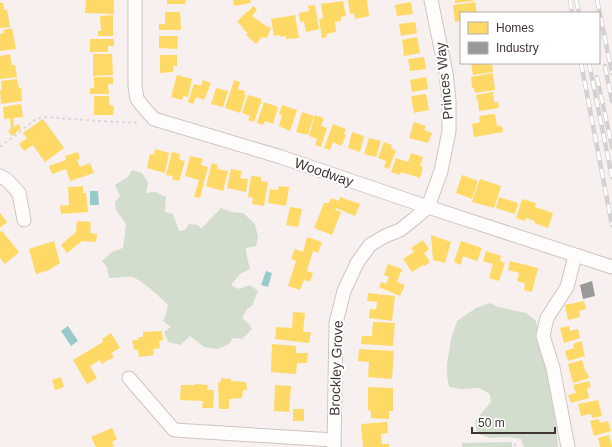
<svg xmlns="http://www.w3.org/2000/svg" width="612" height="447" viewBox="0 0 612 447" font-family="Arial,sans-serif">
<rect width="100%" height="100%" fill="#f7f0ee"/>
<!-- green -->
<g fill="#d2ddce">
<path d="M132,170l10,3 6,10 -2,10 9,-1 11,5 -1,15 8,2 6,17 6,-1 4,-6 9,1 3,4 20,-21 10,4 12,1 12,11 3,13 -2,9 -10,2v4l4,17 -10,5 -9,11 8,4 11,-4 8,6 -6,15 -5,3 -5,9 7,6 3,5 -10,10 -9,-1 -4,6 -12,5 -13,-2 -14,-11 -10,9 -12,-3 -4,-10 7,-5 -8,-6 3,-7 2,-9c-8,-8 -26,-25 -36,-28 -5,-1 -17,1 -23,1l-2,-11 -5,-6 10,-9 11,-4 2,-15 1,-9 -10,-14 -1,-8 5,-6 -5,-11 13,-8z"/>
<path d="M490,303l8,4 28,6 10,8c9,42 19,83 22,126h-34l-3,-8 -14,-2 -17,1 -13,-5 -2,-12 16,-19 -1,-8 -11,-6 -18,1 -12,-2 -2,-12v-11l4,-25 6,-18 19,-13z"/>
<polygon points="512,442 512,447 462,447 462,443"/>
</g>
<!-- water -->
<g fill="#98c9cb">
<polygon points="90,191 98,191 99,205 90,205"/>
<polygon points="266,271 272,273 268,287 261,285"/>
<polygon points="68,326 78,341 71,346 61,331"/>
</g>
<!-- homes -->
<g fill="#ffd966">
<polygon points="86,0 114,0 114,14 85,13"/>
<polygon points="167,0 186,0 185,4 167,4"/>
<polygon points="233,0 250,0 251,3 234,6"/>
<polygon points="348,0 367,0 369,16 355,19 354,13 350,14"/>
<polygon points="455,0 473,0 473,1 455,3"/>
<polygon points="343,1 346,16 341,17 341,21 335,22 336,32 326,34 327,37 322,38 319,19 323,18 321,4"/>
<polygon points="411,2 413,14 397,16 395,5"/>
<polygon points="475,2 477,13 461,13 461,21 455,22 453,5"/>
<polygon points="0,3 3,3 4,10 7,9 10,27 0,28"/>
<polygon points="315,5 319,29 306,32 304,21 300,22 299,13 309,11 308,6"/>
<polygon points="253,6 257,9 252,16 266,26 271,28 267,38 262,37 256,44 246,35 248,33 242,28 243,27 237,22 247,11 248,12"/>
<polygon points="165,12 180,12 181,30 159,30 159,24 165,24"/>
<polygon points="113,15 113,36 98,36 98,31 101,31 100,16"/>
<polygon points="295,15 299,38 286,39 286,36 281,37 280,35 274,36 271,19"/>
<polygon points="415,22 417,33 401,36 399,24"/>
<polygon points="12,28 16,49 0,51 0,34 4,33 3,30"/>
<polygon points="159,36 178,36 177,49 159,48"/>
<polygon points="417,37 420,53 404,56 402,40"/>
<polygon points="90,39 114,39 114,46 108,46 108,52 90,52"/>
<polygon points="10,54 12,65 15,65 17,77 0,79 0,56"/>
<polygon points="93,54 112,54 113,75 93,76"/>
<polygon points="160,55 177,55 177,66 173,66 173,72 160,73"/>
<polygon points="424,57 426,69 410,71 408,59"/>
<polygon points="471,63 492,63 493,72 473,75"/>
<polygon points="493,73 495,90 475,93 474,88 472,88 471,77"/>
<polygon points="177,75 192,79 188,97 183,96 182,100 171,97"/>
<polygon points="94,77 113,77 113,84 108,84 109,94 90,94 90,88 94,88"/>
<polygon points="426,77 428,89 412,92 410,80"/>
<polygon points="17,79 19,88 21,88 22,101 1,104 0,90 2,90 1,81"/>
<polygon points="203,80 211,83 204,100 196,97 193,104 188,102 194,84 201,86"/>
<polygon points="234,80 240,82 238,89 245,91 244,95 246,95 240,113 225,108"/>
<polygon points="216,88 228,91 223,107 211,104"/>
<polygon points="493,92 494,102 498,102 499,108 479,111 478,100 477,100 476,95"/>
<polygon points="426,94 429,110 414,113 411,96"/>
<polygon points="248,95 262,99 254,122 248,120 250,116 242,113"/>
<polygon points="94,96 109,96 109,105 114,106 113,115 94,115"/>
<polygon points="264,102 278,107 273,124 265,121 263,125 257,123"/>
<polygon points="21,104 23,117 13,118 14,127 18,124 21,128 12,136 8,131 11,129 10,118 4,119 3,107"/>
<polygon points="282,105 297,110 290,131 279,126 282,115 279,114"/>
<polygon points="302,112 314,116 308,135 296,132"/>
<polygon points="495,114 497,126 502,126 503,132 474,137 472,124 480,122 479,116"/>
<polygon points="315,115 324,118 321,126 327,128 321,147 315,145 317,139 309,136"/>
<polygon points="43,119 64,148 45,162 33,145 24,151 19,144 27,138 23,133"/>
<polygon points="414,122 426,126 424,130 432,133 428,143 409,138"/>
<polygon points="333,124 346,129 344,134 346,135 341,146 333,142 330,150 324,148"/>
<polygon points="352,132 364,136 360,152 348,148"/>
<polygon points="369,138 381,141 376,157 364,154"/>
<polygon points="384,142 392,145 391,149 396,150 389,169 384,167 386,161 378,158"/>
<polygon points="155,149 169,153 165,173 147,168 150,154 154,155"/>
<polygon points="78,152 80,159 77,160 80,167 90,163 94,173 70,181 66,169 52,174 49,166 66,160 65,156"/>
<polygon points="172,152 180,154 179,160 185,161 179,181 172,179 173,176 166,175"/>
<polygon points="411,153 423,157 420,166 423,167 420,178 401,172 400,175 391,172 396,158 408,162"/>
<polygon points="190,156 203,159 201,165 208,167 200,198 194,197 199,180 185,176"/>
<polygon points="212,163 218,165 217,169 228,171 223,191 206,186"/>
<polygon points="231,169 242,171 240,178 248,179 246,192 227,188"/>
<polygon points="462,175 478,181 472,199 456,193"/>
<polygon points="251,176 261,177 261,181 268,182 264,206 252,204 253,198 248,197"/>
<polygon points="480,179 501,186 494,208 472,202"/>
<polygon points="83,186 83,193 86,193 88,212 61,214 60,206 69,205 68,187"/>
<polygon points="279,186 289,187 286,206 268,203 270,189 278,190"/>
<polygon points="340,197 360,204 355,216 336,208 335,210 341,212 332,235 314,228 324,203 329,203 331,198 339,201"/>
<polygon points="499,197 518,203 515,214 496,208"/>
<polygon points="522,199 536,203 535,207 553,213 548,228 534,223 535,221 526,218 525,221 516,218"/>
<polygon points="290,207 302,209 298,227 286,225"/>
<polygon points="0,213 7,222 0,228"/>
<polygon points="77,221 91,222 90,233 97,234 96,242 82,241 67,253 61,245 76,232"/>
<polygon points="2,231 19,252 5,264 0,258 0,232"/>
<polygon points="431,235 451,242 445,263 433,260"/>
<polygon points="307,237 322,242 318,253 313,251 307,271 313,273 310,282 304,280 300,290 288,286 296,261 291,259 295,249 303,252"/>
<polygon points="423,240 429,249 424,253 430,262 425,266 423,265 412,272 403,259 414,252 411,248"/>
<polygon points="54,241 60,263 49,270 36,274 29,249"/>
<polygon points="461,241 482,248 477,261 463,256 461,265 454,262"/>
<polygon points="486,251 501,256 500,261 505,263 499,281 489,278 493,264 483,261"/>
<polygon points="510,261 538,268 532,292 524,290 525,283 517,281 519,273 508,270"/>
<polygon points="388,264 402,269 397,282 405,285 400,296 379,287 381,282 386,284 389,277 384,275"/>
<polygon points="368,293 395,296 392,321 369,318 370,309 376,310 377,302 367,301"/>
<polygon points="584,301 586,309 579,311 580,317 568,320 565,305"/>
<polygon points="293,312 305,313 303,332 311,332 309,343 275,339 276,327 292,328"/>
<polygon points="373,322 395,323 393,346 361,344 362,336 372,336"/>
<polygon points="569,326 570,331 578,329 580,338 564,343 560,328"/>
<polygon points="162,331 163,341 159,340 160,348 153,349 154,355 139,357 138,350 134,350 132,340 139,340 138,337 143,337 143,332"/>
<polygon points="111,333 120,348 111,353 114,357 102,364 100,360 90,366 97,378 87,384 73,360 103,342 102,339"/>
<polygon points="581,341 585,356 568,361 565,351 574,348 573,344"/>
<polygon points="272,344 296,346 296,353 308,353 307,363 297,363 296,374 271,372"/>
<polygon points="359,349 394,351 392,379 368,377 369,362 358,361"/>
<polygon points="582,360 586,373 587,372 589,378 573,383 568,364"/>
<polygon points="61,377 64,387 55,390 52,380"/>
<polygon points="221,378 231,379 231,381 246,382 247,390 243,390 242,398 229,399 229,409 219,409 218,382 221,382"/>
<polygon points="589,381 591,387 587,388 589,398 571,403 568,395 576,393 573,385"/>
<polygon points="195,384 208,385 207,390 214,390 213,408 202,408 203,401 180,400 181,385 195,385"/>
<polygon points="275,385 291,386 289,412 274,411"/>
<polygon points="368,387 393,388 393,411 389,411 389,419 371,418 371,411 368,410"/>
<polygon points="598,400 602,416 592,418 591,414 581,416 578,404"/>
<rect x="293" y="409" width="11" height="12"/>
<polygon points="599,419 600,423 608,421 611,431 594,436 590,421"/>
<polygon points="387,422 388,433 381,434 382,444 389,444 389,447 363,447 361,424"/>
<polygon points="112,428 117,439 112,442 114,446 112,447 96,447 91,437"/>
<polygon points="609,435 612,447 600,447 598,438"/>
</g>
<!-- industry -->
<polygon fill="#999" points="592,281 595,296 583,299 580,285"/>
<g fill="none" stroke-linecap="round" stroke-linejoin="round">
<defs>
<g id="minor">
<polyline points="135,0 135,86 137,99 145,109 154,119 281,157 428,207 612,267"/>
<polyline points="0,176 7,180 19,193 24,220"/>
<polyline points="129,378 174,430 334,440"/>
<polyline points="334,447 336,323 344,291 357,263 370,245 385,236 400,230 414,219 428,207 441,171 449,131 449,101 446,73 431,0"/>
<polyline points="568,447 553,368 543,336 547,318 567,287 575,256"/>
</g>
</defs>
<!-- minor casing -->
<use href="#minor" stroke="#cec5c1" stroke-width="15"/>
<!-- path -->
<g stroke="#dbd8d7" stroke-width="2" stroke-dasharray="3 3" stroke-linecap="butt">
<polyline points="0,147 36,119 45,117 99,121 140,123"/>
<polyline points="515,443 515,447"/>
</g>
<!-- minor -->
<use href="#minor" stroke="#fefdfc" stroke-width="13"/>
<defs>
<g id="rail">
<polyline points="570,0 572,13"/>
<polyline points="576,0 579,13"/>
<polyline points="597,0 612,73"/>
<polyline points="581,63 612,225"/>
<polyline points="589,63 612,177"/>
<polyline points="605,66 612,101"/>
<polyline points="597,77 612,147"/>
</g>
</defs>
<!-- rail casing -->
<use href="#rail" stroke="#d4d1d0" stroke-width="4.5"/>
<!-- rail -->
<use href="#rail" stroke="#fff" stroke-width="3" stroke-dasharray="9" stroke-linecap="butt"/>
</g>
<g text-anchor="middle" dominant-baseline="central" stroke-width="4" stroke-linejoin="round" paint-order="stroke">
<!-- street labels -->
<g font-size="14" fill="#403430" stroke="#fff">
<text transform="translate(444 81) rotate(-96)">Princes Way</text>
<text transform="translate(324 172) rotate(19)">Woodway</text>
<text transform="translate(336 368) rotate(-88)">Brockley Grove</text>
</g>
</g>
<!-- legend -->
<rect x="460" y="12" width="140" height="52" fill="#ffffff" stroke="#b3aeac"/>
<rect x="468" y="22" width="20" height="12" fill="#ffd966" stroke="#b3aeac"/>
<text x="496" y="32" font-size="12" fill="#403430">Homes</text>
<rect x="468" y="42" width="20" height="12" fill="#999999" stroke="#b3aeac"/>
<text x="496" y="52" font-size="12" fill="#403430">Industry</text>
<!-- scale -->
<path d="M472 427v6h83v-6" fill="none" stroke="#403430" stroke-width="2"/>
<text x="478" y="427" font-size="12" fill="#403430" stroke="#ffffff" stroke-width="3" paint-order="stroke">50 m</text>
</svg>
